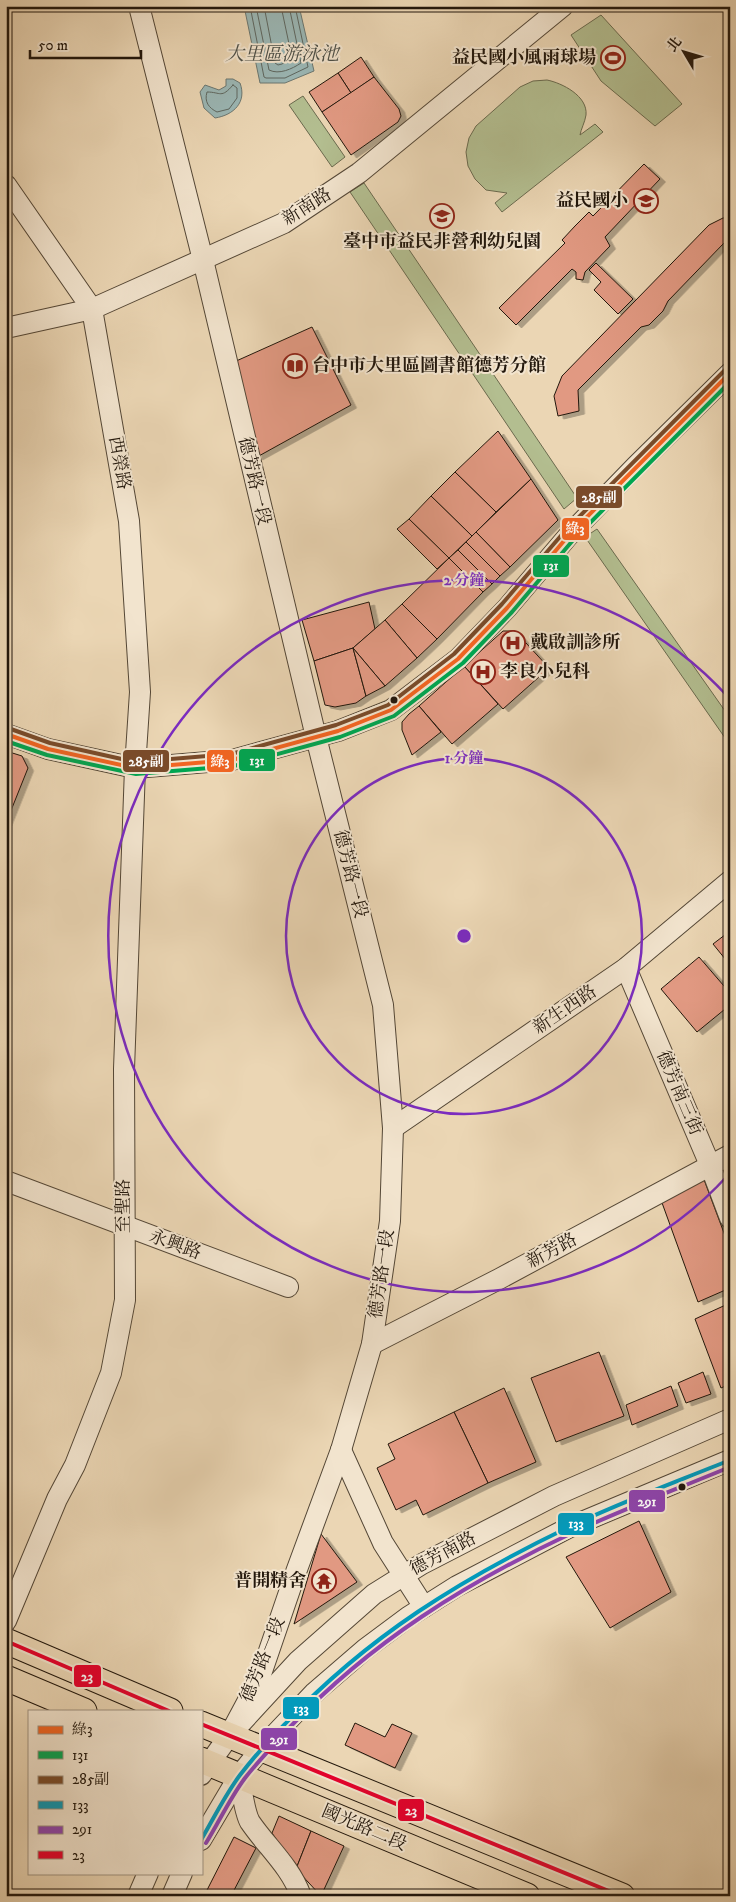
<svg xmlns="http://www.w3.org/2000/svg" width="736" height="1902" viewBox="0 0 736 1902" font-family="'IM FELL DW Pica','Noto Serif TC',serif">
<defs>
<filter id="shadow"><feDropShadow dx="5.5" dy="3" stdDeviation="0" flood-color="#0004"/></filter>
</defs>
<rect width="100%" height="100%" fill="#ebd6b4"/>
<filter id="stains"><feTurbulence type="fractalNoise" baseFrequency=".004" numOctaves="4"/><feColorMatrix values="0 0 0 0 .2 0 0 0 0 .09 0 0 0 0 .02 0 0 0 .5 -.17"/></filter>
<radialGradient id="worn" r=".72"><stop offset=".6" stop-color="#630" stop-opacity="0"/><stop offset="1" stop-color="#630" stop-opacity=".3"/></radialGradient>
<!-- green -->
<g fill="#b3be90" stroke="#6a6a4e">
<polygon points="601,15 682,104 655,126 601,81 571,35"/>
<path d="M547,80c15,3 41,16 39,35 -1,7 -5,14 -6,20l15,-11 8,8 -101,80 -7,-9 12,-10 -21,-3 -11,-11 -7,-13 -2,-14 3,-14 7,-12 44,-39 13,-6z"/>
<polygon points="303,96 345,157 332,167 289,105"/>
<polygon points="364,183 577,498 564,509 350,192"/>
<polygon points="597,529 730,718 730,745 585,537"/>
</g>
<!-- water -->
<g fill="#9bb7b5" stroke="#6b7771">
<polygon points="244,6 299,6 314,71 285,83 260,83"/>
<path d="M226,79h7l7,4c7,19 -6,32 -25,35l-11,-10 -4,-16 5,-7 14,5 7,-4z"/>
</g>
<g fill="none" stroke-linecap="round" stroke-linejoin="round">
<!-- shore -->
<g stroke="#5e6760" stroke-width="1">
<polyline points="250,6 264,77 266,78 285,78 308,67 295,6"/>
<path d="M256,6l13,64c10,5 23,-1 32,-7l-12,-57"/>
<polyline points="264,6 275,63 278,65 282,64 292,58 281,6"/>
<path d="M233,85l4,3v10l-8,11 -12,3c-8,-4 -13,-10 -10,-20 14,0 14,7 26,-7z"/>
</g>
</g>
<!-- building -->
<g fill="#e19982" stroke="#22170c" filter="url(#shadow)">
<polygon points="361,57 374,77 351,93 338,73"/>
<polygon points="338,73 351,93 322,112 309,92"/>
<polygon points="374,77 399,109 401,116 398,122 351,155 322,112"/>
<polygon points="644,164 660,179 605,237 610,246 585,272 583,280 576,279 576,272 572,269 516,325 499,308 565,243 562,240 575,226 589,212 593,216"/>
<polygon points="730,217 730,241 724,243 668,301 663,311 649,325 641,327 578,390 579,411 558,416 554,396 562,376 709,225 723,218"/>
<polygon points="596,263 633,299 618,314 594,290 601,282 589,270"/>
<polygon points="312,327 351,405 257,457 234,362"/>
<polygon points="498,431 531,479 496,512 455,472"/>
<polygon points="455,472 496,512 472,536 431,496"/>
<polygon points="531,479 558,520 510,567 476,532"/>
<polygon points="431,496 472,536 449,558 409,519"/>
<polygon points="409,519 449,558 437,569 397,529"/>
<polygon points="476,532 510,567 500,576 466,542"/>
<polygon points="466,542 500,576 492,584 458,550"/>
<polygon points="458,550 492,584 483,592 449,558"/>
<polygon points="449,558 483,592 437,639 402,604"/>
<polygon points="369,602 375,629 353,648 314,661 302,620"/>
<polygon points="402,604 437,639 417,658 385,620"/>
<polygon points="385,620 417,658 385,686 353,648"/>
<polygon points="503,631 515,631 549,668 503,709 464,666"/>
<polygon points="353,648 366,696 356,703 335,707 325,705 314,661"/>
<polygon points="353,648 385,686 366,696"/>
<polygon points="464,666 498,704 452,744 419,706"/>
<polygon points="419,706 441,732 412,755 402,730 402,722 409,714"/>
<polygon points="6,751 22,756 28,768 6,823"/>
<polygon points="730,931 730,965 713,944"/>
<polygon points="699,957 730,993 730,1005 697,1032 661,989"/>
<polygon points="703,1177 730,1249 730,1288 698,1302 661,1200"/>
<polygon points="730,1303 730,1384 721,1388 695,1319"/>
<polygon points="599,1352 624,1416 556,1442 531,1378"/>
<polygon points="703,1372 711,1394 686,1403 678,1383"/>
<polygon points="671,1386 678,1406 632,1425 626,1405"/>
<polygon points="504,1388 536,1462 488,1483 454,1412"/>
<polygon points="454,1412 488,1483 423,1515 416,1500 396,1510 377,1468 395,1459 388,1444"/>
<polygon points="639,1521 671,1592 610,1628 566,1557"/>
<polygon points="321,1534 357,1582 294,1624"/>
<polygon points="355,1723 385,1737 392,1724 412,1733 395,1768 345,1745"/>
<polygon points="279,1816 311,1831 296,1869 272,1833"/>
<polygon points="311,1831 344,1846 321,1896 296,1869"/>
<polygon points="234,1837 256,1848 231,1896 204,1896"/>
</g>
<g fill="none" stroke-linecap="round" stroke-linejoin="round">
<defs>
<g id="minor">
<polyline points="139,6 203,260 316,737 383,1005 393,1128 390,1221 372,1344 341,1450 296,1572 259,1680 229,1736"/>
<polyline points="6,185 92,309 129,521 140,692 135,768 124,1069 125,1300 111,1373 75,1465 57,1499 6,1621"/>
<polyline points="6,328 92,309 284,223 359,173 563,6"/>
<polyline points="6,734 48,749 135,768 232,760 338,731 391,710 458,659 507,608 569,535 636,466 730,373"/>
<polyline points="626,968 710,1165 730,1218"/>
<polyline points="393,1128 626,968 730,881"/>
<polyline points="6,1181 288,1287"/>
<polyline points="372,1344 499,1279 730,1155"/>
<polyline points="341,1450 383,1543 424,1607"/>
<polyline points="201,1775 229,1736 298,1661 374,1594 422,1564 554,1496 730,1419"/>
<path d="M239,1776c3,12 5,36 11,46 17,25 40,44 51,74"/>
<polyline points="201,1840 239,1776 261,1749 314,1693 365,1649 408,1617 457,1586 570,1527 730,1460"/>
<polyline points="138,1896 148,1873"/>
<polyline points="172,1896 182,1873"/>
</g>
<g id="major">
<polyline points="6,1641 170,1711"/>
<polyline points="6,1678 84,1711"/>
<polyline points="201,1724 622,1896"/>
<polyline points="201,1760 527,1896"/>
</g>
</defs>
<!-- minor casing -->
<use href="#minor" stroke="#544736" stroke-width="22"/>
<!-- major casing -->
<use href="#major" stroke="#22170c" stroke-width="27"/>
<!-- minor -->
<use href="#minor" stroke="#f2e4ce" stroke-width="20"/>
<!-- major -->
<use href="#major" stroke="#ebd6b4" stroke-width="25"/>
<defs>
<polyline id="bus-1" points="6,734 48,749 135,768 232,760 338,731 391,710 458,659 507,608 569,535 730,373"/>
<polyline id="bus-2" points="6,741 47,755 136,774 234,766 340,737 394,716 463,663 512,612 574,539 730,382"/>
<polyline id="bus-3" points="8,728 50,743 135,762 231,754 336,725 388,705 454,654 502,604 565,531 726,369"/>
<path id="bus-4" d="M201,1840c13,-22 24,-45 39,-65 14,-18 29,-35 45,-51 83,-88 176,-145 284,-197 52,-25 107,-45 161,-67"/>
<path id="bus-5" d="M206,1843c13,-21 24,-45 39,-65 14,-18 30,-34 45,-51 82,-86 176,-144 282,-194 52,-24 105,-44 158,-66"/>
<g id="bus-6">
<polyline points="6,1641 169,1711"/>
<polyline points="201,1724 621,1896"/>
</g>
</defs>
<!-- bus-1 casing -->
<use href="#bus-1" stroke="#f2e4ce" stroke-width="8"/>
<!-- bus-2 casing -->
<use href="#bus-2" stroke="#f2e4ce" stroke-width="8"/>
<!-- bus-3 casing -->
<use href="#bus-3" stroke="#f2e4ce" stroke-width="8"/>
<!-- bus-4 casing -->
<use href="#bus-4" stroke="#f2e4ce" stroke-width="8"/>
<!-- bus-5 casing -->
<use href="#bus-5" stroke="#f2e4ce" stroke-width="8"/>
<!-- bus-6 casing -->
<use href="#bus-6" stroke="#f2e4ce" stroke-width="8"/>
<!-- bus-1 -->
<use href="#bus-1" stroke="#f26522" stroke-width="4"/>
<!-- bus-2 -->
<use href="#bus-2" stroke="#00a651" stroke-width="4"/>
<!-- bus-3 -->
<use href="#bus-3" stroke="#7a4b2a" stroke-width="4"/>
<!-- bus-4 -->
<use href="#bus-4" stroke="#039abb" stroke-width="4"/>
<!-- bus-5 -->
<use href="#bus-5" stroke="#8e44ad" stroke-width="4"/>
<!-- bus-6 -->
<use href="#bus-6" stroke="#e4002b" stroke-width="4"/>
</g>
<!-- distance rings -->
<g fill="none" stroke="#7b2cbf" stroke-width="2.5">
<circle cx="464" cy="936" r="178"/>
<path d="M729 1174A356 356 0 1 1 729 698"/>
</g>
<!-- icons -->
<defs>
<symbol id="stadium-ring" viewBox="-11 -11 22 22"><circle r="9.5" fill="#f2e4ce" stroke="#8f2418" stroke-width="1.5"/><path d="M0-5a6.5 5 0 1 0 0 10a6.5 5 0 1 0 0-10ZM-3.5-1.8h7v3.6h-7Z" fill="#8f2418"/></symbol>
<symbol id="school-ring" viewBox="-11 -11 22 22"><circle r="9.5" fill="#f2e4ce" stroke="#8f2418" stroke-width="1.5"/><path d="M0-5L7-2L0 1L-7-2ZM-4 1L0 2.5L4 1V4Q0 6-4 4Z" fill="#8f2418"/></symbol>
<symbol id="library-ring" viewBox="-11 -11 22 22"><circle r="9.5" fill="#f2e4ce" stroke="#8f2418" stroke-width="1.5"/><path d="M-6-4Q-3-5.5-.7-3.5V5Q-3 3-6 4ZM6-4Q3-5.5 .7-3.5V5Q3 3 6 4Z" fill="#8f2418"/></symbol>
<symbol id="hospital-ring" viewBox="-11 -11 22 22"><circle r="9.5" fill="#f2e4ce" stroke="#8f2418" stroke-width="1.5"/><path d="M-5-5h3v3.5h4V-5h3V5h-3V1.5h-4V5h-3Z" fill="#8f2418"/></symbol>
<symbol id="temple-ring" viewBox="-11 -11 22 22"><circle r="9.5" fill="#f2e4ce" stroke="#8f2418" stroke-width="1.5"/><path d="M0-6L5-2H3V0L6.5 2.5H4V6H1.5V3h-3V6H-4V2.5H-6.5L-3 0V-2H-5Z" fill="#8f2418"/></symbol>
</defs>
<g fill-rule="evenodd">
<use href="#stadium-ring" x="599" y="44" width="28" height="28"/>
<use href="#school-ring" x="632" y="187" width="28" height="28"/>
<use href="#school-ring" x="428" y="202" width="28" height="28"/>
<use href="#library-ring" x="281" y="352" width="28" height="28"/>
<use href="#hospital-ring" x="499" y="629" width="28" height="28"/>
<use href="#hospital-ring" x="469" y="658" width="28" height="28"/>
<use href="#temple-ring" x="310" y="1567" width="28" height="28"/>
</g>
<!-- markers -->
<g fill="#22170c" stroke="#f2e4ce" stroke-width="2">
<circle cx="394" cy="700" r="4.5"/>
<circle cx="682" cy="1487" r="4.5"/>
</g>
<g text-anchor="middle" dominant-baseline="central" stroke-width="4" stroke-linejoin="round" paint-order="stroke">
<!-- poi labels -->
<g font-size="18" font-weight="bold" fill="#22170c" stroke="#f2e4ce" text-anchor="end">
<text x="596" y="58">益民國小風雨球場</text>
<text x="628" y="201">益民國小</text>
<text x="442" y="242" text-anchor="middle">臺中市益民非營利幼兒園</text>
<text x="312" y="366" text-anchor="start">台中市大里區圖書館德芳分館</text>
<text x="530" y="643" text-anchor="start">戴啟訓診所</text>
<text x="500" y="672" text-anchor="start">李良小兒科</text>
<text x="306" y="1581">普開精舍</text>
</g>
<!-- street labels -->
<g font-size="18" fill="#22170c" stroke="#f2e4ce">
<text transform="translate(307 207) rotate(-32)">新南路</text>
<text transform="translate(119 463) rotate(80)">西榮路</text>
<text transform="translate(254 481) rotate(77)">德芳路一段</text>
<text transform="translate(350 874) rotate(76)">德芳路一段</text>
<text transform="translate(565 1010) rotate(-34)">新生西路</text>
<text transform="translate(679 1093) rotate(67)">德芳南三街</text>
<text transform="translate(124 1206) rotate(-90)">至聖路</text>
<text transform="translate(175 1245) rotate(20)">永興路</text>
<text transform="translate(552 1251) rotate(-28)">新芳路</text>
<text transform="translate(382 1274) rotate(-82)">德芳路一段</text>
<text transform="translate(443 1554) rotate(-28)">德芳南路</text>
<text transform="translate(263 1660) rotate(-68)">德芳路一段</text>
<text transform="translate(364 1828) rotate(23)">國光路二段</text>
</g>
<!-- water labels -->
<g font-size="19" font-style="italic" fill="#4c4f47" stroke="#f2e4ce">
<text x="282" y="54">大里區游泳池</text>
</g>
</g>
<circle cx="464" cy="936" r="8" fill="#7b2cbf" stroke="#f2e4ce" stroke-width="2.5"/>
<g font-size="15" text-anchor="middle" font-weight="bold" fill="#7b2cbf" stroke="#f2e4ce" stroke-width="4" stroke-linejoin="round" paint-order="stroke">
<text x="464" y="585">2 分鐘</text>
<text x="464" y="763">1 分鐘</text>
</g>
<g stroke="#f2e4ce" stroke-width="2">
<rect x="575" y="485" width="48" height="24" rx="5" fill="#7a4b2a"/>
<rect x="561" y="517" width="29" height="24" rx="5" fill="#f26522"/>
<rect x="532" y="554" width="38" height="24" rx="5" fill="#00a651"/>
<rect x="238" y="748" width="38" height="24" rx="5" fill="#00a651"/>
<rect x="206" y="749" width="29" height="24" rx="5" fill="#f26522"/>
<rect x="122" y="749" width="48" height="24" rx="5" fill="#7a4b2a"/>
<rect x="628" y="1489" width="38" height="24" rx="5" fill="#8e44ad"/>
<rect x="557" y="1512" width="38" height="24" rx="5" fill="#039abb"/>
<rect x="73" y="1664" width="29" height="24" rx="5" fill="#e4002b"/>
<rect x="282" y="1696" width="38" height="24" rx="5" fill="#039abb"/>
<rect x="260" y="1727" width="38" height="24" rx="5" fill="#8e44ad"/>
<rect x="397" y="1798" width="28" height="24" rx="5" fill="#e4002b"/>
</g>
<g font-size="14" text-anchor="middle" font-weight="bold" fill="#fff">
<text x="599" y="502">285副</text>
<text x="575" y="533">綠3</text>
<text x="551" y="570">131</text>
<text x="257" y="765">131</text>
<text x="220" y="766">綠3</text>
<text x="146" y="766">285副</text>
<text x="647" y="1506">291</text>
<text x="576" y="1528">133</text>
<text x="87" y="1681">23</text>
<text x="301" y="1713">133</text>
<text x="279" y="1744">291</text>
<text x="411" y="1815">23</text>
</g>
<!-- margin -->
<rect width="736" height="1902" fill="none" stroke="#ebd6b4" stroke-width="25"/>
<rect x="8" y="8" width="721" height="1887" fill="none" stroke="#22170c" stroke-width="2.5"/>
<rect x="12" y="12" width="711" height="1877" fill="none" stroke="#22170c"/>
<!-- legend -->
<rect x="28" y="1710" width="175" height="165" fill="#f2e4ce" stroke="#9f9280"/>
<rect x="38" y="1726" width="25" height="8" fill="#f26522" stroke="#9f9280"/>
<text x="72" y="1734" font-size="15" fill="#22170c">綠3</text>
<rect x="38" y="1751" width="25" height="8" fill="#00a651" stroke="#9f9280"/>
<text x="72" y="1760" font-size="15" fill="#22170c">131</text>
<rect x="38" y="1776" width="25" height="8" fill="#7a4b2a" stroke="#9f9280"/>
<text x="72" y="1784" font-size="15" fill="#22170c">285副</text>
<rect x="38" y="1801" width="25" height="8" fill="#039abb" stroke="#9f9280"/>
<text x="72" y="1810" font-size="15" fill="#22170c">133</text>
<rect x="38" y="1826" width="25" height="8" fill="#8e44ad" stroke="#9f9280"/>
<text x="72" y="1834" font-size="15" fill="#22170c">291</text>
<rect x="38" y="1851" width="25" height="8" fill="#e4002b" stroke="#9f9280"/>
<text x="72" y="1860" font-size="15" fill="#22170c">23</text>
<!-- north arrow -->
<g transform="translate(684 52) rotate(308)" stroke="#f2e4ce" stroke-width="4" paint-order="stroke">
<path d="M0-4L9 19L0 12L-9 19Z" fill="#22170c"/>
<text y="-8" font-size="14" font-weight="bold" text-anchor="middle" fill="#22170c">北</text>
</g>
<!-- scale -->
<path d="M30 50v8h111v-8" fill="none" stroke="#22170c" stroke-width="2.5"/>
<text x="38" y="50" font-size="15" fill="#22170c" stroke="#f2e4ce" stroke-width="4" paint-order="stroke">50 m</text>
<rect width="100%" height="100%" filter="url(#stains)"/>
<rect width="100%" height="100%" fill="url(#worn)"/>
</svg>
